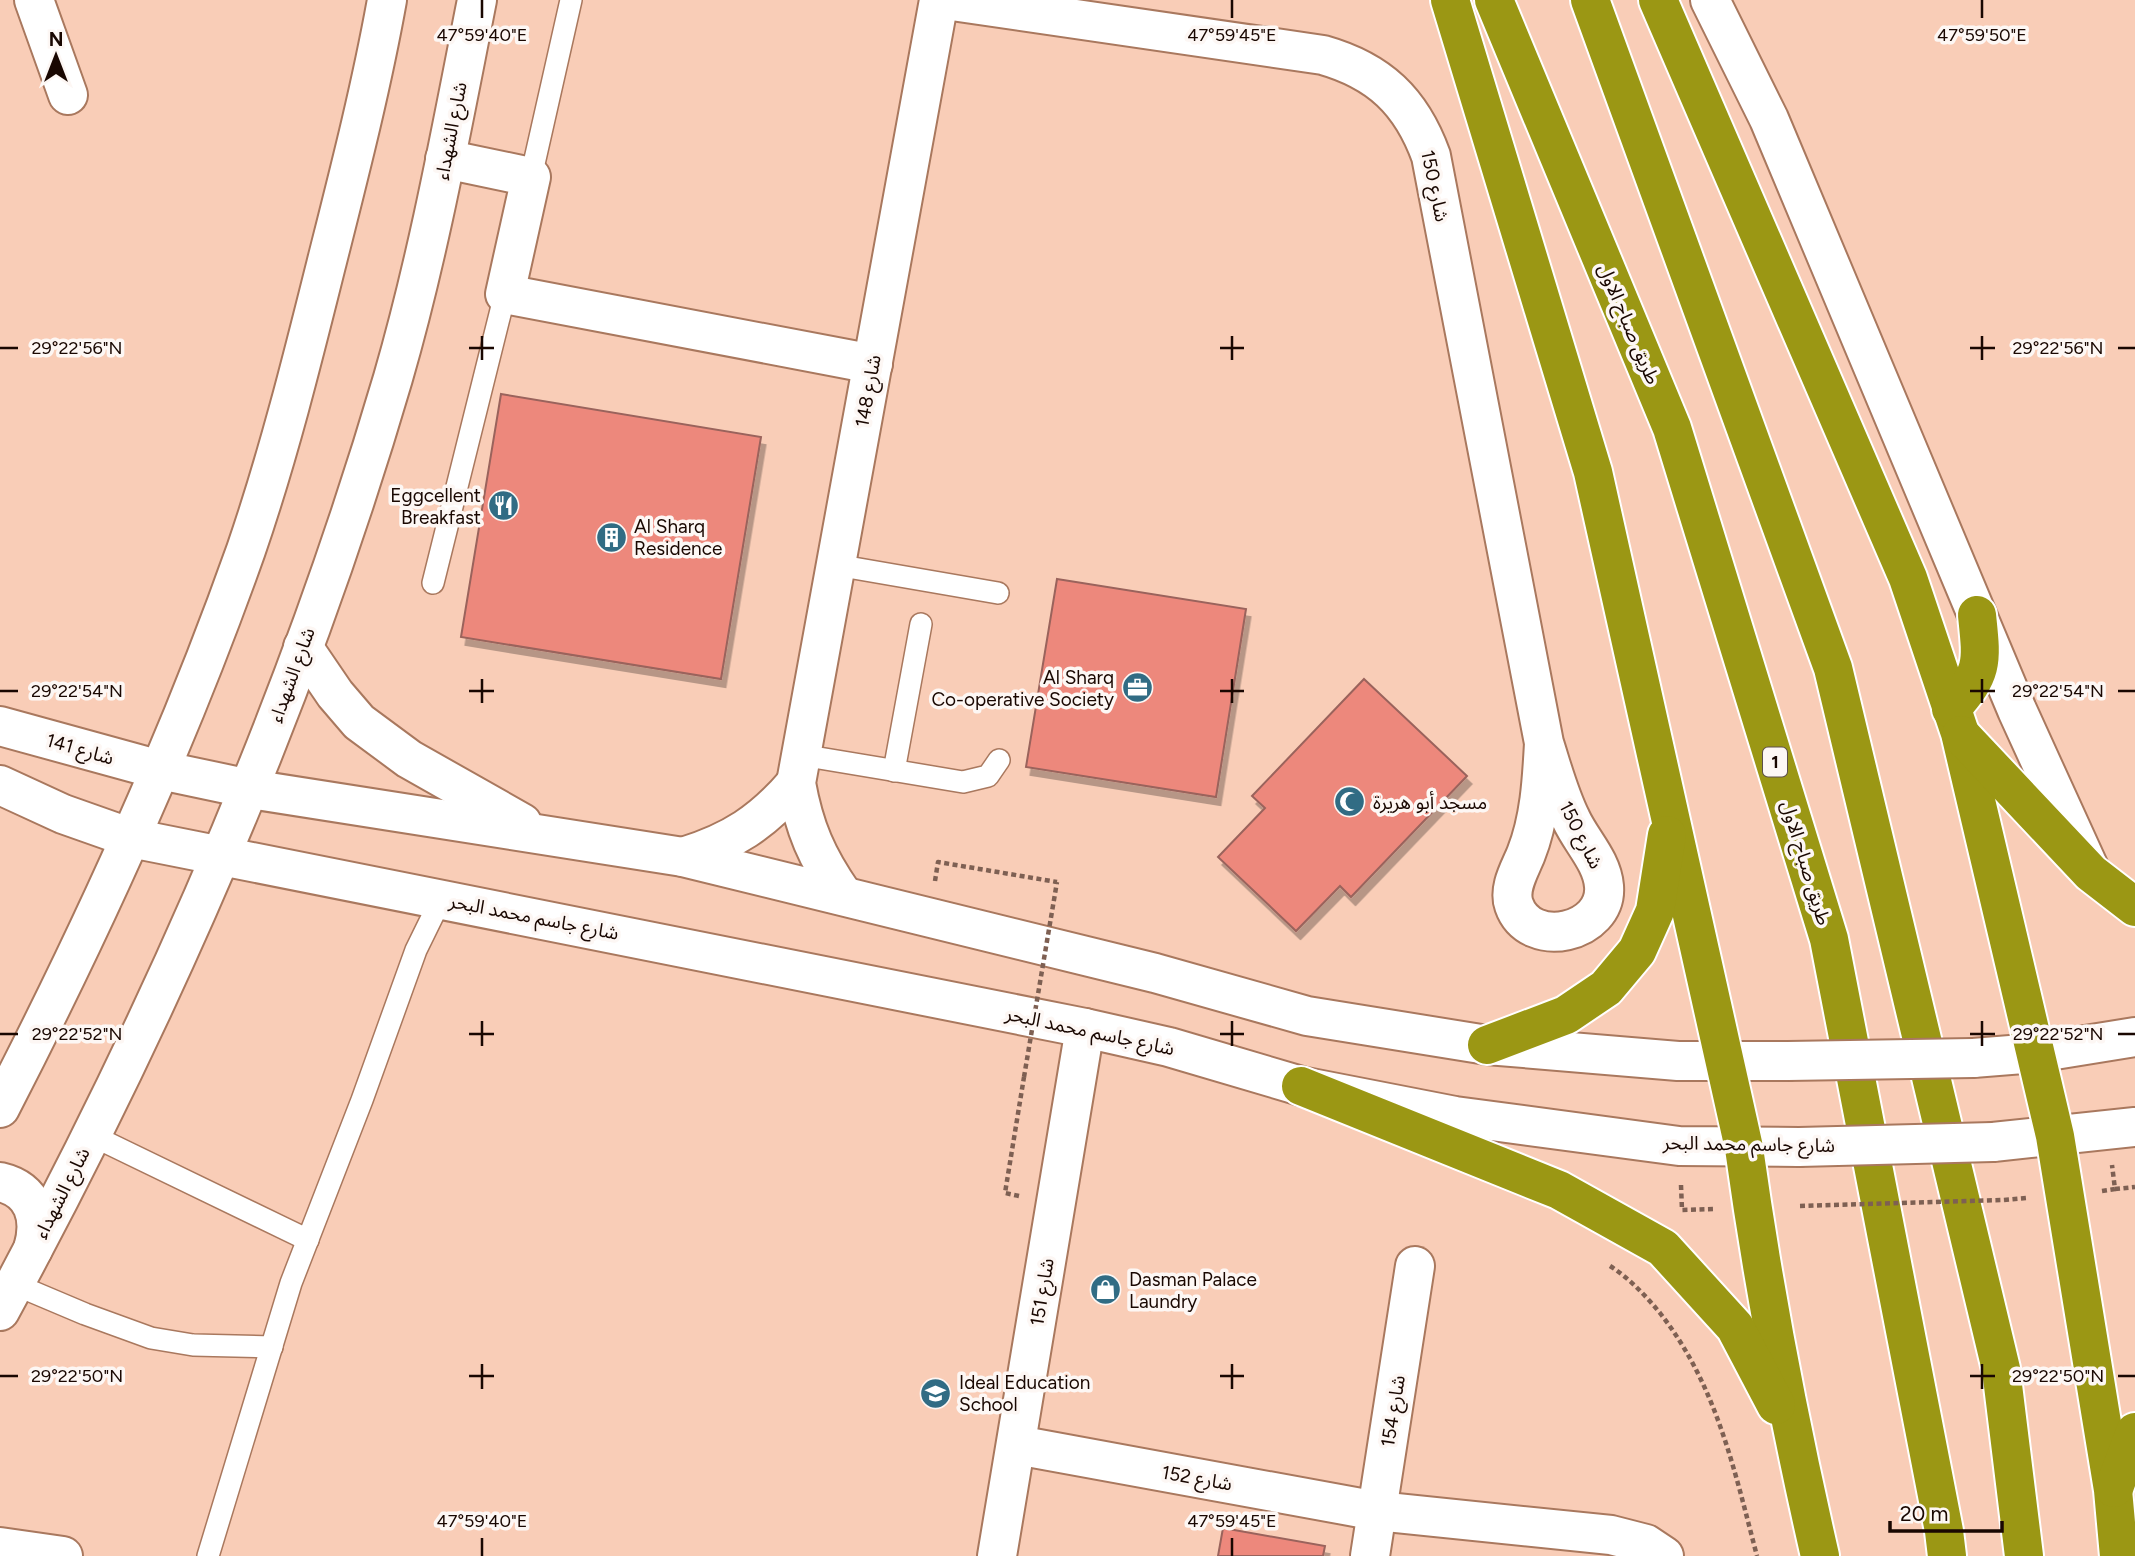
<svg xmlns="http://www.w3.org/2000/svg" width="2135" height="1556" viewBox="0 0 2135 1556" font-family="Figtree,'Noto Sans Arabic',sans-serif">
<defs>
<filter id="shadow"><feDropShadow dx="4.5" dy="8" stdDeviation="0" flood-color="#0004"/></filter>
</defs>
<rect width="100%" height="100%" fill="#f9cdb7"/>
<!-- building -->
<g fill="#ed887c" stroke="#9a635c" stroke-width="2" filter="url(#shadow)">
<polygon points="501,394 761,437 721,679 461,637"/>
<polygon points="1057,579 1246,609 1216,797 1026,767"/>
<polygon points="1364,679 1467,776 1351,897 1340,886 1296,931 1218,857 1265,808 1252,796"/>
<polygon points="1223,1528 1325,1546 1323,1556 1218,1556"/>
</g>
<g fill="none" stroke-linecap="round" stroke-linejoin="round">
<defs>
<g id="lane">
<polyline points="531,177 571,0"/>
<polyline points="836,565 998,593"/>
<polyline points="433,583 505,294"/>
<polyline points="801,755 963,782 988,776 999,760"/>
<polyline points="894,771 921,624"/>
<polyline points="91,1135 308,1240"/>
<polyline points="14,1284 85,1314 151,1338 193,1345 272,1347"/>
<polyline points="208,1556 291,1283 362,1100 416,950 441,899"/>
</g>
<g id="street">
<polyline points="34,0 68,95"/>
<path d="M945,0l378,55c56,16 88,46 108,101l113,587c8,25 15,52 27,76 10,22 31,42 33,67 4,47 -74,65 -90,19 -6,-17 6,-36 12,-51 14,-35 16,-74 18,-111"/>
<polyline points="1710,0 1769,119 2017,710 2089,868"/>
<polyline points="445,159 531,177 505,294 873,364"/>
<path d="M683,857c49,-15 80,-35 113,-74"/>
<path d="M843,895c-26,-37 -39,-67 -47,-112l143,-783"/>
<polyline points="1017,1445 1377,1511 1611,1535 1646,1544 1664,1556"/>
<polyline points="0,1547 63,1556"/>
<polyline points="997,1556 1085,1028"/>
<polyline points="1370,1556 1415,1266"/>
</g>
<g id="secondary">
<polyline points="303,647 335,694 359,722 409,759 522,823"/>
<polyline points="0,726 160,770 250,789 683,857 1155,973 1307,1016 1487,1045 1678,1061 1788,1061"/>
<polyline points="0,785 63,814 131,838 1085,1028 1169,1047 1301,1086 1455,1116 1679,1146 1799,1147"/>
<polyline points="1973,1058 2036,1053 2135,1037"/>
<path d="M0,1108c93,-180 178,-366 246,-558 32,-93 56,-189 80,-285 22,-87 45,-176 61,-265"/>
<polyline points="1993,1142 2135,1127"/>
<path d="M0,1182c34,8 42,36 33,67"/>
<path d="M0,1311c161,-297 298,-609 393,-933 36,-124 59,-252 84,-378"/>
</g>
<g id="highway">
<path d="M1450,0l143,472 151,676c19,137 45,273 76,408"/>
<polyline points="1494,0 1672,428 1829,939 1944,1531 1947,1556"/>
<polyline points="1590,0 1833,668 2001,1369 2024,1556"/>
<polyline points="1658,0 1908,578 1960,733 2055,1136 2113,1490 2119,1556"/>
<path d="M1951,709c33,-37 31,-46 26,-94"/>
<polyline points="1961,735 2091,873 2135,907"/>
<polyline points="1487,1045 1566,1015 1606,988 1637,951 1655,911 1667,835"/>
<polyline points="1301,1086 1559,1190 1663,1248 1735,1327 1776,1405"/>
<polyline points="2114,1488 2135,1432"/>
</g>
</defs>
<!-- lane casing -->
<use href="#lane" stroke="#a9785e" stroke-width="24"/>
<!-- street casing -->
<use href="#street" stroke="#a9785e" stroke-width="42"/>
<!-- secondary casing -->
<use href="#secondary" stroke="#a9785e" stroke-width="42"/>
<!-- highway casing -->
<use href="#highway" stroke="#fff" stroke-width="42"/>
<!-- path -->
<g stroke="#7e6053" stroke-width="4.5" stroke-dasharray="5 3.5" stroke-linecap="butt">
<polyline points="935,881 938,862 1057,882"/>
<polyline points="1681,1185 1682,1210 1715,1209"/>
<polyline points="2115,1189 2135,1187"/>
<polyline points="2102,1191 2115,1189 2112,1165"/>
<polyline points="1019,1196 1005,1193 1024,1077"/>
<polyline points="2004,1200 2027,1198"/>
<path d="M1610,1266c19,12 35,29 50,47 57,73 74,156 97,243"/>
</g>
<!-- lane -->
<use href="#lane" stroke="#fff" stroke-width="21"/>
<!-- street -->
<use href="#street" stroke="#fff" stroke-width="38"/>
<!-- secondary -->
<use href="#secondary" stroke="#fff" stroke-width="38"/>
<!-- highway -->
<use href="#highway" stroke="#9b9714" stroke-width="38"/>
<defs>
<g id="secondary-bridge">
<polyline points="1788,1061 1973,1058"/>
<polyline points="1799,1147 1993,1142"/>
</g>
</defs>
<!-- secondary-bridge casing -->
<use href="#secondary-bridge" stroke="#a9785e" stroke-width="42" stroke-linecap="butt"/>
<!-- path-bridge -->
<g stroke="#7e6053" stroke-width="4.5" stroke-dasharray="5 3.5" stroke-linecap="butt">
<polyline points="1024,1077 1057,882"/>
<polyline points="1800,1206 2004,1200"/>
</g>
<!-- secondary-bridge -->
<use href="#secondary-bridge" stroke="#fff" stroke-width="38"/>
</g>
<!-- ticks -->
<path fill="none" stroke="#190701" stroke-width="2.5" d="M482,0v18M1232,0v18M1982,0v18M482,336v24M1232,336v24M1982,336v24M0,348h18M469,348h25M1220,348h24M1970,348h25M2118,348h17M482,679v24M1232,679v24M1982,679v24M0,691h18M469,691h25M1220,691h24M1970,691h25M2118,691h17M482,1021v25M1232,1021v25M1982,1021v25M0,1034h18M469,1034h25M1220,1034h24M1970,1034h25M2118,1034h17M482,1364v25M1232,1364v25M1982,1364v25M0,1376h18M469,1376h25M1220,1376h24M1970,1376h25M2118,1376h17M482,1538v18M1232,1538v18"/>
<!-- icons -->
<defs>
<symbol id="restaurant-disc" viewBox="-11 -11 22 22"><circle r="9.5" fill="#316c84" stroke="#fdf7f4"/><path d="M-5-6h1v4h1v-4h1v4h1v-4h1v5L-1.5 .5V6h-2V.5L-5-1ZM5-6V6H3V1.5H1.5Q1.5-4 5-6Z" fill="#fff"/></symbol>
<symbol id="building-disc" viewBox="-11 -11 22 22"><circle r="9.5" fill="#316c84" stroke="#fdf7f4"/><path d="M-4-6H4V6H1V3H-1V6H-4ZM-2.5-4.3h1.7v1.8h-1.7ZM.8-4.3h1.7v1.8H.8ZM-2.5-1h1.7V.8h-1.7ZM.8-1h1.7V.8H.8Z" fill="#fff"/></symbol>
<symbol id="office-disc" viewBox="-11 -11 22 22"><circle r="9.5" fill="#316c84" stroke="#fdf7f4"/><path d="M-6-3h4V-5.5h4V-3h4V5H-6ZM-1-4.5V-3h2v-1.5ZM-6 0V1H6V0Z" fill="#fff"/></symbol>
<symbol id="mosque-disc" viewBox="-11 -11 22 22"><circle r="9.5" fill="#316c84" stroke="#fdf7f4"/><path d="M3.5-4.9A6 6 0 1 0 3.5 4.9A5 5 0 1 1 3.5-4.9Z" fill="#fff"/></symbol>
<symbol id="shop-disc" viewBox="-11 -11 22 22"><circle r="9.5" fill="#316c84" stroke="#fdf7f4"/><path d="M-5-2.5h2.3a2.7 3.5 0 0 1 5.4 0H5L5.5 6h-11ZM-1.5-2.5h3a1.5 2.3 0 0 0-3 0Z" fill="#fff"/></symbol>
<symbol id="school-disc" viewBox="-11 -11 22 22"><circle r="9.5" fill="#316c84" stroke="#fdf7f4"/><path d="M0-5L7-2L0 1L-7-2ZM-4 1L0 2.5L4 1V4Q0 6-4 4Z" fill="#fff"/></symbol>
</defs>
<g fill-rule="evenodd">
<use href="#restaurant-disc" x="486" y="488" width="35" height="35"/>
<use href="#building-disc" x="594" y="520" width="35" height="35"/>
<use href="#office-disc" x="1120" y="670" width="35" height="35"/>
<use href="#mosque-disc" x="1332" y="784" width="35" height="35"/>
<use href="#shop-disc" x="1088" y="1272" width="35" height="35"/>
<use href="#school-disc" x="918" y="1376" width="35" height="35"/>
</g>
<g text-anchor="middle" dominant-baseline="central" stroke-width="7" stroke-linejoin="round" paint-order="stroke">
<!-- shield labels -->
<rect fill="#fdf7f4" stroke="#5d4f4a" stroke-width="2" x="1763" y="747.5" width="24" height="29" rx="5"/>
<g font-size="18" font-weight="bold" fill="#190701">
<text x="1775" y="762">1</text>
</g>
<!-- street labels -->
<g font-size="19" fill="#190701" stroke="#fdf7f4">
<text transform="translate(451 131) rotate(-79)">شارع الشهداء</text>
<text transform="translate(1435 186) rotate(78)">شارع 150</text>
<text transform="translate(1629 324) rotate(67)">طريق صباح الاول</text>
<text transform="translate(868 391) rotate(-80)">شارع 148</text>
<text transform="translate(292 675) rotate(-70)">شارع الشهداء</text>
<text transform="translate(80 749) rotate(16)">شارع 141</text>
<text transform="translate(1581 835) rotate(63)">شارع 150</text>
<text transform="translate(1806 863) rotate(73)">طريق صباح الاول</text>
<text transform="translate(534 917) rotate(11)">شارع جاسم محمد البحر</text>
<text transform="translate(1090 1031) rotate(12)">شارع جاسم محمد البحر</text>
<text transform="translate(1749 1144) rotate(1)">شارع جاسم محمد البحر</text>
<text transform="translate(62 1193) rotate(-63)">شارع الشهداء</text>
<text transform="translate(1042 1292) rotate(-81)">شارع 151</text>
<text transform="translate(1393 1411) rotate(-81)">شارع 154</text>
<text transform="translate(1197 1478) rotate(10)">شارع 152</text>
</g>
<!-- poi labels -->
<g font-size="19" fill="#190701" stroke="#fdf7f4" text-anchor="start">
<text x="481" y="495" text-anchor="end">Eggcellent<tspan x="481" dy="22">Breakfast</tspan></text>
<text x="634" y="526">Al Sharq<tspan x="634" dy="22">Residence</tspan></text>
<text x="1114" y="677" text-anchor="end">Al Sharq<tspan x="1114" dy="22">Co-operative Society</tspan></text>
<text x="1373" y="802">مسجد أبو هريرة</text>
<text x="1129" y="1279">Dasman Palace<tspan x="1129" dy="22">Laundry</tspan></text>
<text x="959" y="1382">Ideal Education<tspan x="959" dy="22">School</tspan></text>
</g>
</g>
<g font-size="18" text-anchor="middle" fill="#190701" stroke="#fdf7f4" stroke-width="7" stroke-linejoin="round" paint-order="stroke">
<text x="482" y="41">47°59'40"E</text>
<text x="1232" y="41">47°59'45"E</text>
<text x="1982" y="41">47°59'50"E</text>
<text x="77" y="354">29°22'56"N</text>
<text x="2058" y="354">29°22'56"N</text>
<text x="77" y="697">29°22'54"N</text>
<text x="2058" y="697">29°22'54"N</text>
<text x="77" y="1040">29°22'52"N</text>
<text x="2058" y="1040">29°22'52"N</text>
<text x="77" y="1382">29°22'50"N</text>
<text x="2058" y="1382">29°22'50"N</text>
<text x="482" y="1527">47°59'40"E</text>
<text x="1232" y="1527">47°59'45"E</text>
</g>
<!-- north arrow -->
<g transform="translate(56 56)" stroke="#fdf7f4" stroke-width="5" paint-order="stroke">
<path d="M0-5L12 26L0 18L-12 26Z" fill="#190701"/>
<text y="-10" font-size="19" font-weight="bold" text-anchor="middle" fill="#190701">N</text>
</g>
<!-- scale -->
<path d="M1890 1521v10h112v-10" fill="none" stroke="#190701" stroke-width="3.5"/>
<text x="1900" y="1521" font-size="21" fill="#190701" stroke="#fdf7f4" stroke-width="5" paint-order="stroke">20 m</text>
</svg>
